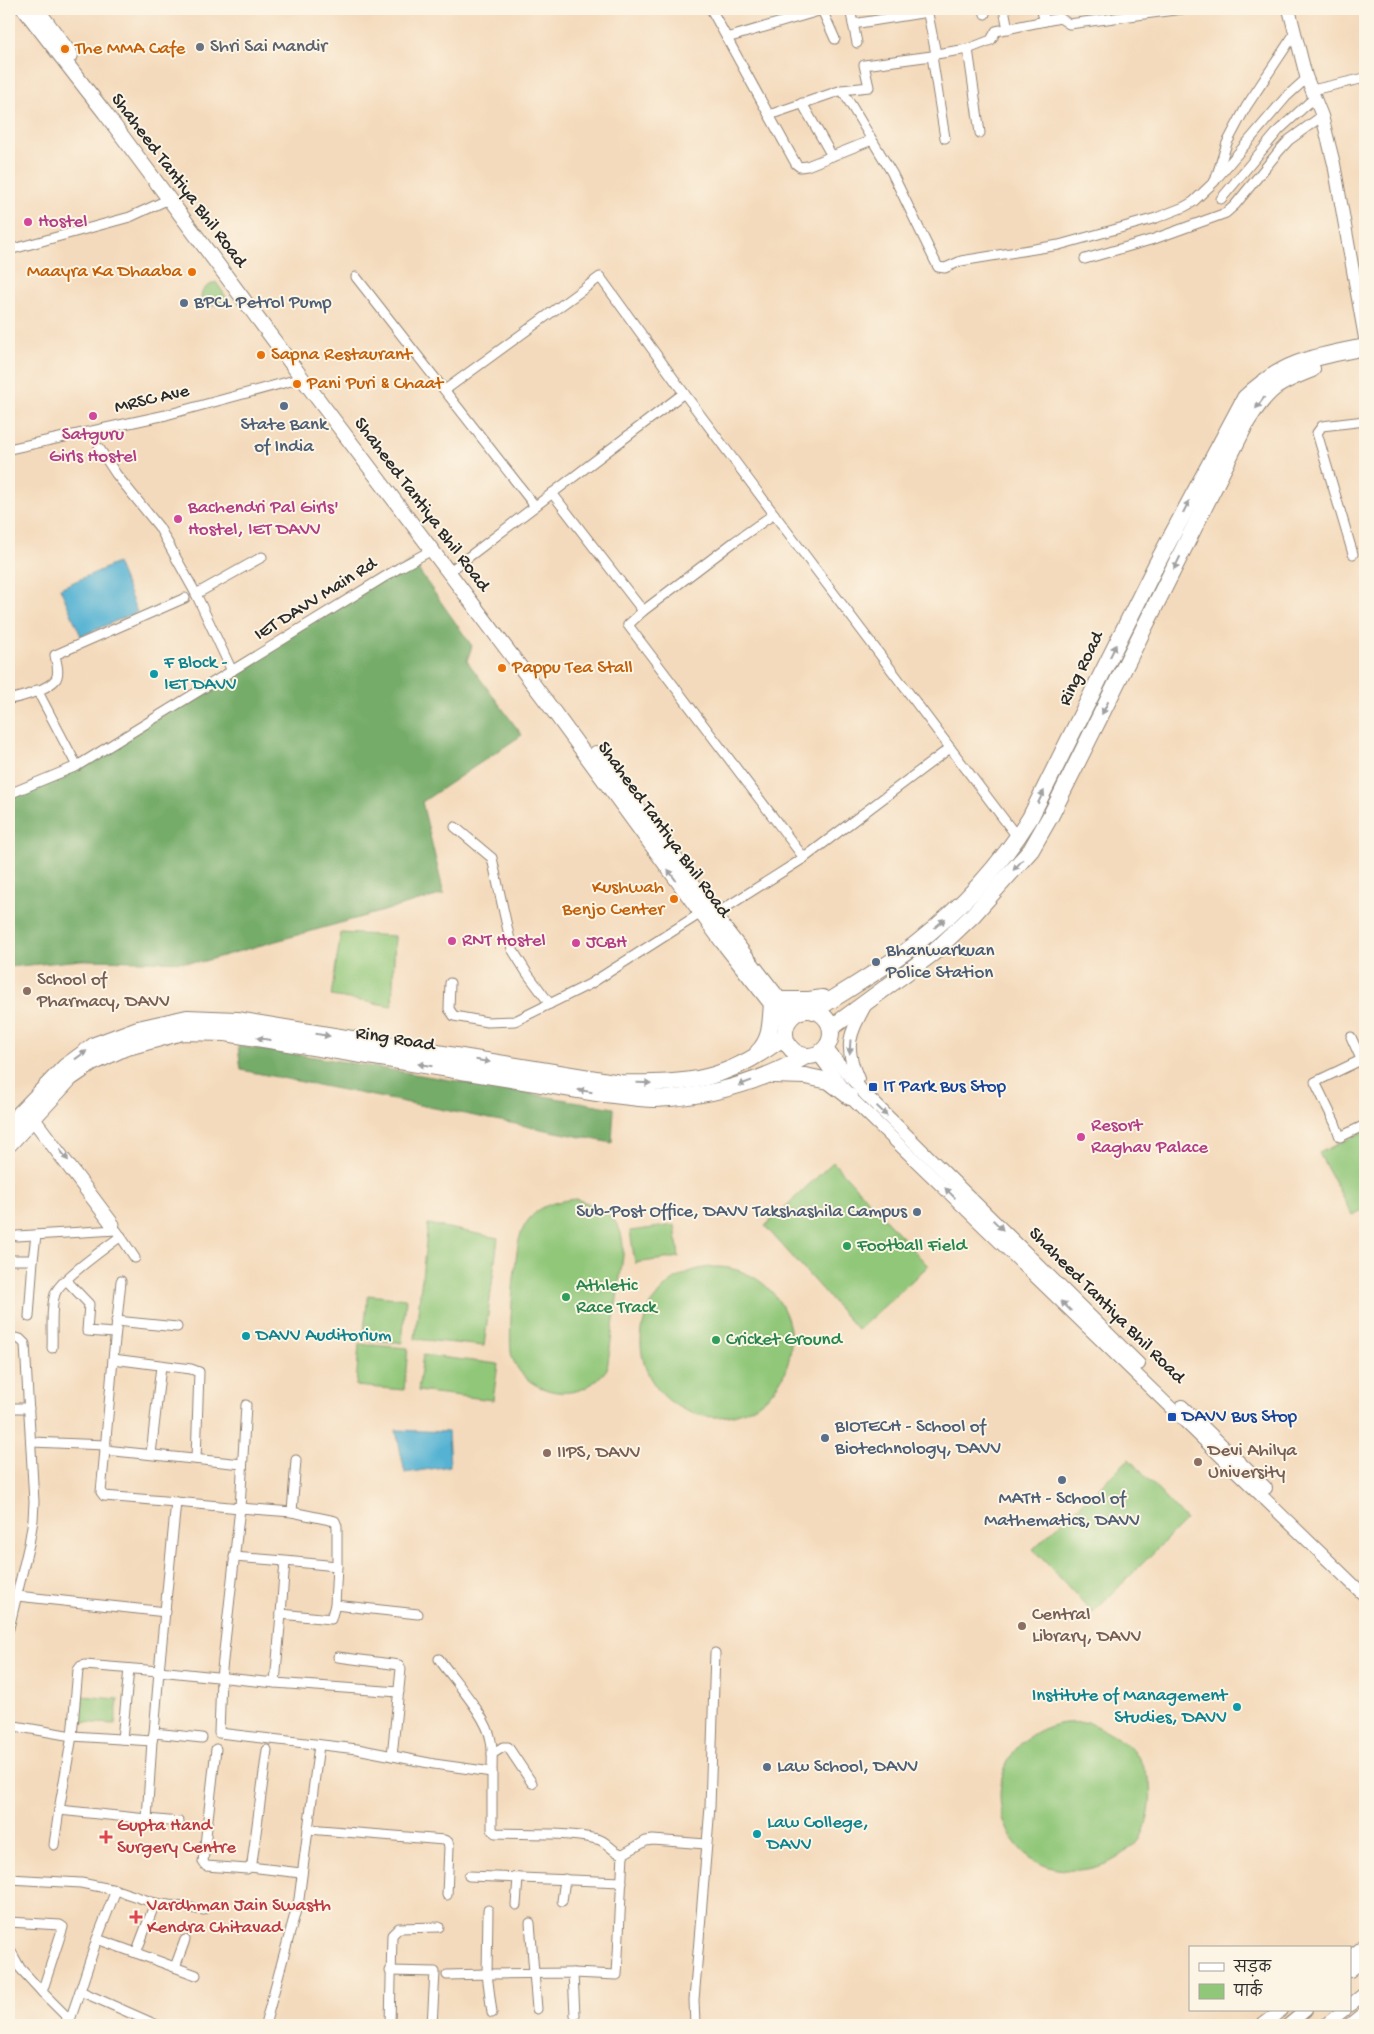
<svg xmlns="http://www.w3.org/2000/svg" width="1374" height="2034" viewBox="0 0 1374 2034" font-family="'Gochi Hand','Playpen Sans Deva',sans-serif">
<rect width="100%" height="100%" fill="#fcf5e5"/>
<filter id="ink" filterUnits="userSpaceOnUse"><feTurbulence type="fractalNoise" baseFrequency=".02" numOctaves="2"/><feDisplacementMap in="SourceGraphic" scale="10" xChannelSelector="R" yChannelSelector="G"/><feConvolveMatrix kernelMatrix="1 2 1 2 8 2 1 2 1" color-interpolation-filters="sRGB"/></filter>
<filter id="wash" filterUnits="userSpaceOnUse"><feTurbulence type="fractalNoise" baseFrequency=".0096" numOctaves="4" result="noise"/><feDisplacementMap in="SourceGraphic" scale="20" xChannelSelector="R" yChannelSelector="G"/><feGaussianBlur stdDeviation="1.12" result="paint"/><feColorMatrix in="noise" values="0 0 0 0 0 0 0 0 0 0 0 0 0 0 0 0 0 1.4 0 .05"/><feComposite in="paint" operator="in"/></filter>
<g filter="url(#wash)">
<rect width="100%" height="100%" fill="#f4dabc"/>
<!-- green -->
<g fill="#91c779" stroke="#5e7952">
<path d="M216,282l12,18 -13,5 -9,1 -5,-4c-1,-13 5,-15 15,-20z"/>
<polygon points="341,933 395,936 392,1006 331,996"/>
<polygon points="1365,1131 1365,1209 1352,1215 1319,1153"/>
<polygon points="833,1162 928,1266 858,1330 765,1226"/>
<path d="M576,1199c31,10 49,21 47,57l-16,113c-8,10 -18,19 -31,22 -26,6 -55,-8 -64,-34 -5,-15 3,-99 7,-117 2,-7 4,-12 8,-18 12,-17 29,-21 49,-23z"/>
<polygon points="428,1224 498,1238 484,1346 415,1339"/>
<polygon points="675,1225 679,1257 635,1263 630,1231"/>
<circle cx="716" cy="1342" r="75"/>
<polygon points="368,1295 406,1299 402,1343 363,1339"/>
<polygon points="359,1344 408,1348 404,1390 356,1386"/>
<polygon points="423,1355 498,1364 493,1400 418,1391"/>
<polygon points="1129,1459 1186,1520 1093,1613 1033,1549"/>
<polygon points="81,1696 118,1699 115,1724 77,1722"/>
<path d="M1088,1722c17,9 35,17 48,31 3,3 5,9 7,13 2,6 6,12 7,18 2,17 -1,39 -10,55 -2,4 -7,7 -11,10 -14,13 -32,20 -51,21 -90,7 -109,-126 -20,-146 10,-2 21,-1 30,-2z"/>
</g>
<!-- forest -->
<g fill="#74ac69" stroke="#506c4a">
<polygon points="412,561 472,646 467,661 522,735 422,802 444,894 201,962 82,960 9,967 9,794 77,766"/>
<polygon points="238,1046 321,1058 614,1108 612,1143 241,1070"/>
</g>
<!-- water -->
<g fill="#54b2d3" stroke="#406e7f">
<polygon points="117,563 137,612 81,636 60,588"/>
<polygon points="396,1430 448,1432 450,1466 405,1473"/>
</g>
</g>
<g filter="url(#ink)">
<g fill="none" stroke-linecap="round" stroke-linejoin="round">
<defs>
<g id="street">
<polyline points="711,9 769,115 842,90 892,173 934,259 938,267 945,268 961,261 1059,245 1156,218 1184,207 1193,202 1215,181 1227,143 1246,107 1295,33"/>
<polyline points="824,9 822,10 835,39"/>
<polyline points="850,9 857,43"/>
<polyline points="927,9 936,54"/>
<polyline points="984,9 985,14"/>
<polyline points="1004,9 1008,29"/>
<polyline points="1041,9 1045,21"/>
<polyline points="853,24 928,12"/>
<polyline points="727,38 822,10 821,9"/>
<polyline points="968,49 991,40 996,31 1060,18 1069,24 1182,9"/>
<polyline points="932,56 945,138"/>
<polyline points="842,90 869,87 864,65 932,56 936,54 968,49 980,133"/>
<polyline points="1312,90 1365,78"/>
<polyline points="802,103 832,156"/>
<polyline points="769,115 796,164 800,167 807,166 872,140"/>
<polyline points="1217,178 1286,97 1307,78"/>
<polyline points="1221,199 1279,130 1314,98"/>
<polyline points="9,250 130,217 169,199"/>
<polyline points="1085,259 1154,239 1226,213 1235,205 1279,151 1289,140 1322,116"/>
<polyline points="356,277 535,506"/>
<polyline points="445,390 600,277 684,393"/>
<polyline points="99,448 116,474 159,527 196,594 232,671"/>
<polyline points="9,449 166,415 302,378"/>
<polyline points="552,493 643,611 734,542 774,514 1018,838"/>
<polyline points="1353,554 1317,433 1322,426 1365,421"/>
<polyline points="454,568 684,393 774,514"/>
<polyline points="196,594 262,557"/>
<polyline points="643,611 628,625 804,858 950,748"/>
<polyline points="37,690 77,766"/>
<path d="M9,699c11,-1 40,-10 47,-20 4,-7 0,-17 -1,-24l130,-57"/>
<polyline points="9,794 77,766 399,568 432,550"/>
<polyline points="455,827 492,858 512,949 527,973 550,1004"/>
<polyline points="714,915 804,858"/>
<polyline points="450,983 449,1009 454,1016 487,1022 515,1021 590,984 701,913"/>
<polyline points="1351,1037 1365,1068"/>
<polyline points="1361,1060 1315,1082 1335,1123 1340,1137 1365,1125"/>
<polyline points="31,1120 111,1226 114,1227 115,1224 34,1116"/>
<polyline points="117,1231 135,1258"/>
<polyline points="17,1236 116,1230"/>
<polyline points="9,1260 33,1260 36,1235"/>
<polyline points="66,1280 89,1304 87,1331 114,1333"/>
<polyline points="29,1317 33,1260"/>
<polyline points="116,1321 177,1327"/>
<polyline points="9,1337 20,1339 25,1344 34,1502 33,1520 29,1544 9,1628"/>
<path d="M52,1348c1,-15 -2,-40 3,-54 4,-14 52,-47 66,-58"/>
<polyline points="113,1359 121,1281"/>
<polyline points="9,1408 29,1408"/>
<polyline points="31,1442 106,1445"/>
<polyline points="105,1450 113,1359 191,1369 199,1372 196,1459"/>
<polyline points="151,1454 161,1366"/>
<polyline points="176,1502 104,1496 101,1492 105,1450 242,1464"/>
<polyline points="292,1512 296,1460"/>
<polyline points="234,1557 285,1561 281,1614 331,1619 335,1605 337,1566 285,1561"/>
<path d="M337,1566v-40l-2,-5 -43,-9 -52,-4 -19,170 -2,55 138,16 77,15 58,8c0,-10 1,-21 -1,-31 -3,-24 -38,-62 -52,-82"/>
<polyline points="17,1596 166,1612"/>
<polyline points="335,1605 418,1614"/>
<polyline points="338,1657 399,1665 401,1669 392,1756"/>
<polyline points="275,1683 281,1614"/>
<polyline points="9,1725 72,1736 152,1741 154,1733 202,1738"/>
<polyline points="154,1733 159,1671 275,1683 399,1692"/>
<polyline points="122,1739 129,1669"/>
<polyline points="152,1741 147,1819 179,1822"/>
<polyline points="216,1749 203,1862 206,1866 247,1869 250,1867 252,1863 267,1750"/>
<polyline points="492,1754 503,1747 508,1747 532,1783"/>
<path d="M492,1772v57l3,4c34,1 69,-1 102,6 11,2 15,14 26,15l23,-13 7,-1 53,4"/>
<polyline points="147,1819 59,1810 72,1736 78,1670 81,1666 85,1665 159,1671 176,1502 240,1508 246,1405"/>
<polyline points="308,1829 444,1840 448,1842 449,1847 447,1895"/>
<polyline points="54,1845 59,1810"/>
<polyline points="250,1867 301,1873"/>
<polyline points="469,1876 622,1882"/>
<polyline points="9,1879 81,1883 116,1890 155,1903 204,1910"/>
<polyline points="562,1901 565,1879"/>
<polyline points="155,1903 136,1953 97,1939 80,1991 157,2025"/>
<polyline points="516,1905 518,1878"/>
<polyline points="488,1910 487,1974 573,1973 617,1975 623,1854"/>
<polyline points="9,1922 60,1925 63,1927 42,1992 70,2020 70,2025"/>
<polyline points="530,1923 537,2009"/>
<polyline points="97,1939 116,1890"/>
<polyline points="9,1948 20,1968 42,1992"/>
<polyline points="136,1953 196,1975"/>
<polyline points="175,1967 185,1940"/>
<polyline points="390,1971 435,1972 432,2025"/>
<polyline points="573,1973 575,2015"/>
<polyline points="447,1975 487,1974 492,2013"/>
<polyline points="70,2020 80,1991"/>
<polyline points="265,2025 299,1899 319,1745"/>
<polyline points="390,2025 392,1935 399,1928 439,1927"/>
<polyline points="695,2025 694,2000 710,1807 715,1653"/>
</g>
<g id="secondary">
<polyline points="1289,9 1306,76 1322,116 1334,164 1365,338"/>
<polyline points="826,1048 864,1093 1139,1364"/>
<polyline points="818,1054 850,1097 1365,1596"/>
<path d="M858,1079c-15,-35 -8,-45 9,-77"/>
<polyline points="1182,1406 1266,1488"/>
<polyline points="1350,1957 1365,1945"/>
<polyline points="1350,1971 1365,1959"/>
<polyline points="1350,2005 1365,1993"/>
<polyline points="1262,2025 1282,2010"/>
<polyline points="1288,2025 1306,2010"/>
<polyline points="1325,2025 1344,2010"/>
<polyline points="1349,2025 1365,2012"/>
</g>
<g id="primary">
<polyline points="24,9 105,113 302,378 546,701 723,943 787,1024"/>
<polyline points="37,9 71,55"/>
<polyline points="596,753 672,853 714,915 780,1000 797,1013"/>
</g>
<g id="highway">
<polyline points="780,1000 809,1000 823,998"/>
<circle cx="808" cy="1033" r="23"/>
<path d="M814,1011c34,-22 71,-43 103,-68 44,-35 83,-77 113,-125l125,-251 90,-169c38,-37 70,-41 120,-51"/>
<path d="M831,1028l102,-75 40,-38 58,-65 20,-35 196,-394c21,-33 29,-38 65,-52"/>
<path d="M758,1052c14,-14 12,-30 14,-48"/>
<polyline points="773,1075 805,1076 829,1081 850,1097"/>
<path d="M9,1125l56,-58 30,-22 43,-16 49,-11 50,2 383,63c71,1 107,-2 165,-47"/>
<path d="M9,1144l61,-66 22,-15 32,-15 58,-16 44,1 371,60c19,2 39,6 58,6 53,-2 104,-16 151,-43"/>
</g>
</defs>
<!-- street casing -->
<use href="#street" stroke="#908274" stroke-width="11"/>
<!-- secondary casing -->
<use href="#secondary" stroke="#908274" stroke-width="14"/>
<!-- primary casing -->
<use href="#primary" stroke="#908274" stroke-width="16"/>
<!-- highway casing -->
<use href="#highway" stroke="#908274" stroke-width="18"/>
<!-- street -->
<use href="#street" stroke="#fff" stroke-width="9"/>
<!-- secondary -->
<use href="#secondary" stroke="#fff" stroke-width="12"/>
<!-- primary -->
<use href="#primary" stroke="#fff" stroke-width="14"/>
<!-- highway -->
<use href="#highway" stroke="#fff" stroke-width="16"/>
</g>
<!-- one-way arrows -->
<defs><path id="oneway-solid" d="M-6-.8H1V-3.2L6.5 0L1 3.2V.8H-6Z" transform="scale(1.25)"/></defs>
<g fill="#a0a0a0">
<use href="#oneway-solid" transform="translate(1260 403) rotate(127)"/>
<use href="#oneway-solid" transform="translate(1186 507) rotate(-63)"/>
<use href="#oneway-solid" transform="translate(1177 563) rotate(116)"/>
<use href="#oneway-solid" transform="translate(1113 651) rotate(-64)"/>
<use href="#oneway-solid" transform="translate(1105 708) rotate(117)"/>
<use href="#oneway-solid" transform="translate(1041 797) rotate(-64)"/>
<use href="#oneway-solid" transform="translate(1018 865) rotate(132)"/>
<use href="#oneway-solid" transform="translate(672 875) rotate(-126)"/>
<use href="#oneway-solid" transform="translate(940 923) rotate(-41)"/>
<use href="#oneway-solid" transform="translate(323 1035) rotate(9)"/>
<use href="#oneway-solid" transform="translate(264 1039) rotate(-171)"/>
<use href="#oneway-solid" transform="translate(850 1047) rotate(94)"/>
<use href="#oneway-solid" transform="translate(81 1055) rotate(-36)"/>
<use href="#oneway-solid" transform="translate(483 1061) rotate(9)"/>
<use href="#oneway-solid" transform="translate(425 1065) rotate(-171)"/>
<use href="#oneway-solid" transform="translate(644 1083) rotate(1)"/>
<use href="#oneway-solid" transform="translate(745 1083) rotate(159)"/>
<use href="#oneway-solid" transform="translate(585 1091) rotate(-171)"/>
<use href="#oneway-solid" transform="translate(882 1111) rotate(44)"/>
<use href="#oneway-solid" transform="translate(64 1155) rotate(52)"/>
<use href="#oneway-solid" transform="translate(950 1193) rotate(-135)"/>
<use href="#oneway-solid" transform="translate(998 1225) rotate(45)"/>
<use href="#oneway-solid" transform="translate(1066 1306) rotate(-136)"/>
</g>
</g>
<!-- markers -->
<circle fill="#6b7280" stroke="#fcf5e5" stroke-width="2" cx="200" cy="47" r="5"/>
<g fill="#e8710a" stroke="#fcf5e5" stroke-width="2">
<circle cx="65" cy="49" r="5"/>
<circle cx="192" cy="272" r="5"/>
<circle cx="261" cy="355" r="5"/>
<circle cx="297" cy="384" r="5"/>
<circle cx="502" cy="668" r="5"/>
<circle cx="674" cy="899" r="5"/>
</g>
<g fill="#d1479c" stroke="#fcf5e5" stroke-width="2">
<circle cx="28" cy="222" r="5"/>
<circle cx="93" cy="416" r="5"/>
<circle cx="178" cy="519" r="5"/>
<circle cx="452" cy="941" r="5"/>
<circle cx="576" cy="943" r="5"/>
<circle cx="1081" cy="1137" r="5"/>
</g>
<g fill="#5c6f8a" stroke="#fcf5e5" stroke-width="2">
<circle cx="184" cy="303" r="5"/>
<circle cx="284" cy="406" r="5"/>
<circle cx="876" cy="962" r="5"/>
<circle cx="917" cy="1212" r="5"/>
<circle cx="825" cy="1438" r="5"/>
<circle cx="1062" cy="1480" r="5"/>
<circle cx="767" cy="1767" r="5"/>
</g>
<g fill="#0f9aa8" stroke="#fcf5e5" stroke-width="2">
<circle cx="154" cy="674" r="5"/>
<circle cx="246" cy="1336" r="5"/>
<circle cx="1237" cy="1707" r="5"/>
<circle cx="757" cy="1834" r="5"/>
</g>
<g fill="#8d6e63" stroke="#fcf5e5" stroke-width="2">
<circle cx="27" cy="991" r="5"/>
<circle cx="547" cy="1453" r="5"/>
<circle cx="1198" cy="1462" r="5"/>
<circle cx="1022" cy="1626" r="5"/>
</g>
<g fill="#1a4fb4" stroke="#fcf5e5" stroke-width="2">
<rect x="868" y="1082" width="10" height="10" rx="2.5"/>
<rect x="1167" y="1412" width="10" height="10" rx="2.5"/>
</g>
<g fill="#2e9e5b" stroke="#fcf5e5" stroke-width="2">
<circle cx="847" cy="1246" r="5"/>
<circle cx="566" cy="1297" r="5"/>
<circle cx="716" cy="1340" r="5"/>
</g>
<g fill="#e0444e" stroke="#fcf5e5" stroke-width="2">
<path d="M103.5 1829.5h5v5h5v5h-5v5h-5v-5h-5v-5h5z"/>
<path d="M133.5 1909.5h5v5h5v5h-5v5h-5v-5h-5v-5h5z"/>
</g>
<g text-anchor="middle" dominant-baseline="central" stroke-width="4" stroke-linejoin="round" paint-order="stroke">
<!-- worship labels -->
<g font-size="19" fill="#5b616d" stroke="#fcf5e5" text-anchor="start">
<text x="210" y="47">Shri Sai Mandir</text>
</g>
<!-- food labels -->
<g font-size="19" fill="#c56008" stroke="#fcf5e5" text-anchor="start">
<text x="75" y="49">The MMA Cafe</text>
<text x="182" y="272" text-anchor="end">Maayra Ka Dhaaba</text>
<text x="271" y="355">Sapna Restaurant</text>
<text x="307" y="384">Pani Puri &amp; Chaat</text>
<text x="512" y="668">Pappu Tea Stall</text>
<text x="664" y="888" text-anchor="end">Kushwah<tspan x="664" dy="22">Benjo Center</tspan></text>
</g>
<!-- street labels -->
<g font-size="19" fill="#2b2b2b" stroke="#fcf5e5">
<text transform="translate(178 181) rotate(53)">Shaheed Tantiya Bhil Road</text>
<text transform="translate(152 400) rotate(-13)">MRSC Ave</text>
<text transform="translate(421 505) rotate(53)">Shaheed Tantiya Bhil Road</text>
<text transform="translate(316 600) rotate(-32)">IET DAVV Main Rd</text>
<text transform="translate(1082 669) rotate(-64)">Ring Road</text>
<text transform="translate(663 830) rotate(54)">Shaheed Tantiya Bhil Road</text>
<text transform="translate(395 1040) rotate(9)">Ring Road</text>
<text transform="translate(1106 1306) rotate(45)">Shaheed Tantiya Bhil Road</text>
</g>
<!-- hotel labels -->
<g font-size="19" fill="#b23c85" stroke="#fcf5e5" text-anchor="start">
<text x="38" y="222">Hostel</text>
<text x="93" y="435" text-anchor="middle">Satguru<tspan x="93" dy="22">Girls Hostel</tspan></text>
<text x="188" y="508">Bachendri Pal Girls'<tspan x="188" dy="22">Hostel, IET DAVV</tspan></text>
<text x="462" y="941">RNT Hostel</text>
<text x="586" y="943">JCBH</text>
<text x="1091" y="1126">Resort<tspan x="1091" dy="22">Raghav Palace</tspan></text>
</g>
<!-- service labels -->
<g font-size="19" fill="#4e5e75" stroke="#fcf5e5" text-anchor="start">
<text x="194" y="303">BPCL Petrol Pump</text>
<text x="284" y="425" text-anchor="middle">State Bank<tspan x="284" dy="22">of India</tspan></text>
<text x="886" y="951">Bhanwarkuan<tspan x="886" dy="22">Police Station</tspan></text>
<text x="907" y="1212" text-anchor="end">Sub-Post Office, DAVV Takshashila Campus</text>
<text x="835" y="1427">BIOTECH - School of<tspan x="835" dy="22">Biotechnology, DAVV</tspan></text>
<text x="1062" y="1499" text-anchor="middle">MATH - School of<tspan x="1062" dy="22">Mathematics, DAVV</tspan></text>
<text x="777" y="1767">Law School, DAVV</text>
</g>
<!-- culture labels -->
<g font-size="19" fill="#0d838f" stroke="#fcf5e5" text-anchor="start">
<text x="164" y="663">F Block -<tspan x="164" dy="22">IET DAVV</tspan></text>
<text x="256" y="1336">DAVV Auditorium</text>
<text x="1227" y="1696" text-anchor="end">Institute of Management<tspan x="1227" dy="22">Studies, DAVV</tspan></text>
<text x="767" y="1823">Law College,<tspan x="767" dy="22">DAVV</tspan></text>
</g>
<!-- education labels -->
<g font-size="19" fill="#785e54" stroke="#fcf5e5" text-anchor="start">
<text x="37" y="980">School of<tspan x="37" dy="22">Pharmacy, DAVV</tspan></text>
<text x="1208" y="1451">Devi Ahilya<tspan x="1208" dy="22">University</tspan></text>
<text x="557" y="1453">IIPS, DAVV</text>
<text x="1032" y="1615">Central<tspan x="1032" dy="22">Library, DAVV</tspan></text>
</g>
<!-- transit labels -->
<g font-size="19" fill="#164399" stroke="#fcf5e5" text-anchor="start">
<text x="883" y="1087">IT Park Bus Stop</text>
<text x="1182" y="1417">DAVV Bus Stop</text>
</g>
<!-- leisure labels -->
<g font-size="19" fill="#27864d" stroke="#fcf5e5" text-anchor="start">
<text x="857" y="1246">Football Field</text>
<text x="576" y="1286">Athletic<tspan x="576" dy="22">Race Track</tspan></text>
<text x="726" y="1340">Cricket Ground</text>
</g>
<!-- health labels -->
<g font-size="19" fill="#be3a42" stroke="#fcf5e5" text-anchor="start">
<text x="117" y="1826">Gupta Hand<tspan x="117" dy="22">Surgery Centre</tspan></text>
<text x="147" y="1906">Vardhman Jain Swasth<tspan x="147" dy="22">Kendra Chitavad</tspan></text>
</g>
</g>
<!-- margin -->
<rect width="1374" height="2034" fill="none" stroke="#fcf5e5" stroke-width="30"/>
<!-- legend -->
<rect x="1189" y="1946" width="162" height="65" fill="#fcf5e5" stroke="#a8a49b"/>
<rect x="1199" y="1963" width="25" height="8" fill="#ffffff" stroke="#a8a49b"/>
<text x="1234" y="1972" font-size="15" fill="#2b2b2b">सड़क</text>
<rect x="1199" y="1984" width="25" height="15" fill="#91c779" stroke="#a8a49b"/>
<text x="1234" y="1996" font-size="15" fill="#2b2b2b">पार्क</text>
</svg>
